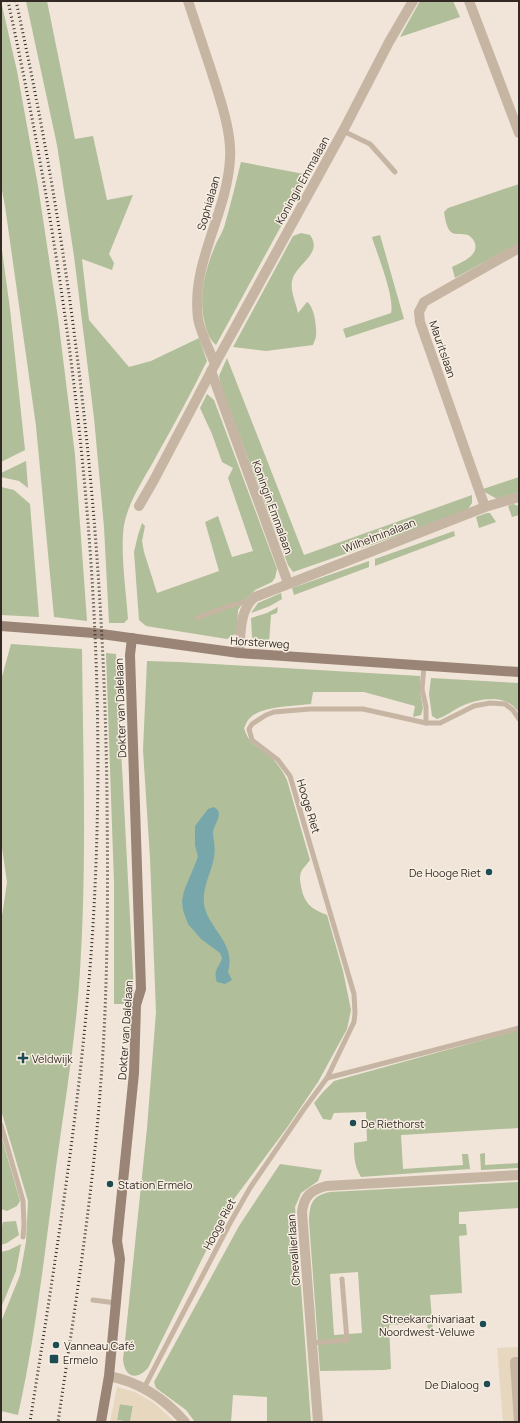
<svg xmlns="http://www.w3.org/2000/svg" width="520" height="1423" viewBox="0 0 520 1423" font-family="Manrope,sans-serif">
<rect width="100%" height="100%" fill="#f0e5d8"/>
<!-- green -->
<g fill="#b0be99" fill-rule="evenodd">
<polygon points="1,1 17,71 38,186 58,318 75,455 87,621 54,617 36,426 5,206 1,185"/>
<path d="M26,1h21l28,138 18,-3 14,64 26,-5 -24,59 5,9 -2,7 -30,-11 7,61 40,47 22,-6 48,-23 8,23c-16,32 -32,62 -49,92 -12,23 -29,46 -34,72 -4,26 2,66 4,94l-4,4h-15l-5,-96 -10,-109 -20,-162 -17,-111z"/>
<polygon points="420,1 453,1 460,17 400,37"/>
<path d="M241,162l68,13 -93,170c-7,-6 -9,-13 -11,-21 -7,-26 0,-54 10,-78 3,-7 8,-14 10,-22 6,-21 11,-42 16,-62z"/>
<path d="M519,184v59l-64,35 -3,-11c10,-5 29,-12 22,-26 -1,-2 -4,-5 -6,-6 -6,-2 -14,1 -18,-4 -4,-5 -5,-13 -6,-19l4,-4z"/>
<path d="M301,233l9,2c14,19 -15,29 -18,46 -2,10 4,22 6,32l9,-11c7,4 10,25 9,34 0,2 -2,6 -3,9l-47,6 -33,-4 60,-111z"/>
<path d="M380,235l24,84 -58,19 -3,-9 48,-16c4,-16 -14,-59 -19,-76z"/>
<polygon points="1,243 10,309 25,450 1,462"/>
<polygon points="227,358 304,555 472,495 472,503 466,512 293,572 288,565 221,386 219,376"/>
<polygon points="207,394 214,400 277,569 275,578 272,582 255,590 244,601 238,610 237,633 227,639 146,626 139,620 134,552 138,535 142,523 145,526 142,541 144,552 157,593 219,571 205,522 218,516 232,557 253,551 228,478 233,468 222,462 212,434 200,408"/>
<polygon points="26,461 28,488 19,481 1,477 1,473"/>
<polygon points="519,477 519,492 497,499 483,491 483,489"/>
<polygon points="1,487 14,490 30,504 39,617 1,615"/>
<polygon points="513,504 519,506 519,515 512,517 508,506"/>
<polygon points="487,513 490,513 496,522 479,528 476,517"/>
<polygon points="454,531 455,536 375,566 375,559"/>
<polygon points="369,561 369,567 294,595 292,588"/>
<polygon points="281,593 282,599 270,606 251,613 258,603"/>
<polygon points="278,607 277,613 271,615 269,643 257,642 252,637 251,618 267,613"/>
<path d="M11,644l71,5c1,107 5,215 -2,322 -4,65 -15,131 -24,196 -11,83 -20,167 -38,248l-17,-4v-89l19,-47 6,-33 2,-41 -27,-91v-187l6,-41 -6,-41v-161z"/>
<polygon points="106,653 116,654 134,993 130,1004 114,1004 114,883"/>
<path d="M147,661l32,1 241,14v15l3,17 -2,7 -8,2 2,-11 -51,-14h-51l-2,12c-16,2 -50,2 -61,14 -3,2 -4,7 -6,10 6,20 16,18 29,31 6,7 10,13 14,21l23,80c-3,4 -6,7 -8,10 -3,6 -2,11 -1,16 3,17 10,23 26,29l16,56 8,39 -4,19 -29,53 -32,47 -52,70 -28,52 -58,117c-12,13 -23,9 -25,-8l24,-232 9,-116 -6,-154 -7,-108z"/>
<path d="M431,678l88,5v30c-12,-20 -39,-15 -57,-7 -9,4 -15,10 -25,13l-5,-3 -3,-22z"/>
<path d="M519,1030v98l-118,7 2,34 60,-4 -1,-11h6l2,15 -109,8c-7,-11 -7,-22 -7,-34l13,-2 -1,-29 -32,1 -3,7 -8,-1 -9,-16 9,-11 11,-11z"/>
<polygon points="1,1135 20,1201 17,1206 7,1211 1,1209"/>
<polygon points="485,1153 485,1165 519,1163 519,1168 481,1170 480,1154"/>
<polygon points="280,1164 322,1170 318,1181 301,1193 295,1207 311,1422 267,1422 267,1397 233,1395 231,1422 195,1422 186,1410 156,1388 154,1382 239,1226"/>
<path d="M519,1182v26l-60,4v12h7l1,11 -8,1 3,57 -32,2 3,35h-5l-1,-7 -38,2 2,44 -7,1 -64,1 -11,-150c1,-17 2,-25 21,-29zM358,1272l4,61 -28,2 -4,-61z"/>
<polygon points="16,1221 19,1235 7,1243 1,1245 1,1230 3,1222"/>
<polygon points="21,1244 16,1271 1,1308 1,1252 9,1250"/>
<polygon points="119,1404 133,1406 130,1422 117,1420"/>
</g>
<!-- plaza -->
<g fill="#e7d7bf" fill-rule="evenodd">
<polygon points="519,1347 519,1422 503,1422 497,1348"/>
<path d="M117,1387l18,5 19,11 21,19h-65zM120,1404l13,2 -3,16 -13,-2z"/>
</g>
<!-- water -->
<path fill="#78a7ab" d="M214,807c11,6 0,17 -1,25 0,8 3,16 1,25 -2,13 -9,25 -10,38 -4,30 34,45 24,77l4,8 -7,4 -8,-2c-4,-14 2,-13 5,-24l-2,-5 -19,-14 -13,-15 -5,-14 -1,-9 2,-10 14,-34 -3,-12v-19l13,-17z"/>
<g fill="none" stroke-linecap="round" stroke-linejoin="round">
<!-- lane -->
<g stroke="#c7b5a4" stroke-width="5">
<polyline points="343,131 370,144 395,172"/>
<polyline points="197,618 229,606 249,601"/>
<polyline points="424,666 422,689 426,707 426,723"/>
<polyline points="327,1078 519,1028"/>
<polyline points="1,1125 23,1201 24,1225 23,1237"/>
<polyline points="93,1300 116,1303"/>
<polyline points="312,1343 347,1340 342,1279"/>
<polyline points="144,1388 230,1223 250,1188 304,1109 327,1078 354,1022 355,1013 354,994 290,776 278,760 252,740 249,729 252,724 266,715 274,712 310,709 363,709 426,723 440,723 474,706 490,703 505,704 513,710 519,719"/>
</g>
<!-- street -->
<g stroke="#c7b5a4" stroke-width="10">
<path d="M188,1c8,24 16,48 24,72 8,26 20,59 18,86 -3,55 -39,103 -32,159 2,14 12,33 17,46"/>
<polyline points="469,1 519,133"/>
<polyline points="211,371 288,583"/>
<polyline points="139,506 154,480 215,364 343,131 389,42 413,1"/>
<polyline points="485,507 420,322 419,312 424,302 519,248"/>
<path d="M239,653c2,-19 0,-44 16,-56l230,-90 34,-10"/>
<path d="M109,1376c30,6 56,23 76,46"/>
<path d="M318,1422l-16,-210c2,-16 9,-22 24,-26l193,-11"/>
<polyline points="519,1422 515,1362 519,1362"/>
</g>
<!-- secondary -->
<g stroke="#9a8476" stroke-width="10">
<polyline points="1,626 94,633 239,653 519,672"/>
<polyline points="101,1422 109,1376 120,1259 117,1241 134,1073 136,1005 141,989 130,655 132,638"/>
</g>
<!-- rail -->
<g stroke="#332a26" stroke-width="3" stroke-dasharray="1 3" stroke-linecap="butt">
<path d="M8,1c63,289 101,589 87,886 -8,179 -37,357 -65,535"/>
<path d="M16,1c58,263 88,529 91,798 1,94 1,188 -6,281 -8,114 -26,228 -43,342"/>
</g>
</g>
<!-- markers -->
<g fill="#1d4d52" stroke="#f8efe3" stroke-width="1.5">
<circle cx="489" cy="872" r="4"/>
<path d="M21 1052h4v4h4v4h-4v4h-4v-4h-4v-4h4z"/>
<circle cx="353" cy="1123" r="4"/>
<circle cx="110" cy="1184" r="4"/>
<circle cx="483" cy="1324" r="4"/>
<circle cx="56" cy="1345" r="4"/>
<rect x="49" y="1354" width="10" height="10" rx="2"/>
<circle cx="487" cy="1384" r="4"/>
</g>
<g text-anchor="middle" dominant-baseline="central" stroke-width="3" stroke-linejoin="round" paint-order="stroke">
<!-- street labels -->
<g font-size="11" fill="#332a26" stroke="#f8efe3">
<text transform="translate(302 180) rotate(-61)">Koningin Emmalaan</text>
<text transform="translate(208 203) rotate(-74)">Sophialaan</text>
<text transform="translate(443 349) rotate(71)">Mauritslaan</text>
<text transform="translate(273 507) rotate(70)">Koningin Emmalaan</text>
<text transform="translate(379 535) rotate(-21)">Wilhelminalaan</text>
<text transform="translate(260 642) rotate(4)">Horsterweg</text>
<text transform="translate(120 708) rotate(-92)">Dokter van Dalelaan</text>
<text transform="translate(309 806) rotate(73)">Hooge Riet</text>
<text transform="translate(125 1030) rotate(-86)">Dokter van Dalelaan</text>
<text transform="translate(219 1224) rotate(-62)">Hooge Riet</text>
<text transform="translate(293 1250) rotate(-94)">Chevallierlaan</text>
</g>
<!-- poi labels -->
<g font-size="11" fill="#332a26" stroke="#f8efe3" text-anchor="start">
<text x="481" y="872" text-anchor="end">De Hooge Riet</text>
<text x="32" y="1058">Veldwijk</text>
<text x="361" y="1123">De Riethorst</text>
<text x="118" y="1184">Station Ermelo</text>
<text x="475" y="1318" text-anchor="end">Streekarchivariaat<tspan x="475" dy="13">Noordwest-Veluwe</tspan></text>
<text x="64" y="1345">Vanneau Café</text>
<text x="63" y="1359">Ermelo</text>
<text x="479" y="1384" text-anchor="end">De Dialoog</text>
</g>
</g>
<!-- border -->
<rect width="520" height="1423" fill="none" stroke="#332a26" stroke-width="4"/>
</svg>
